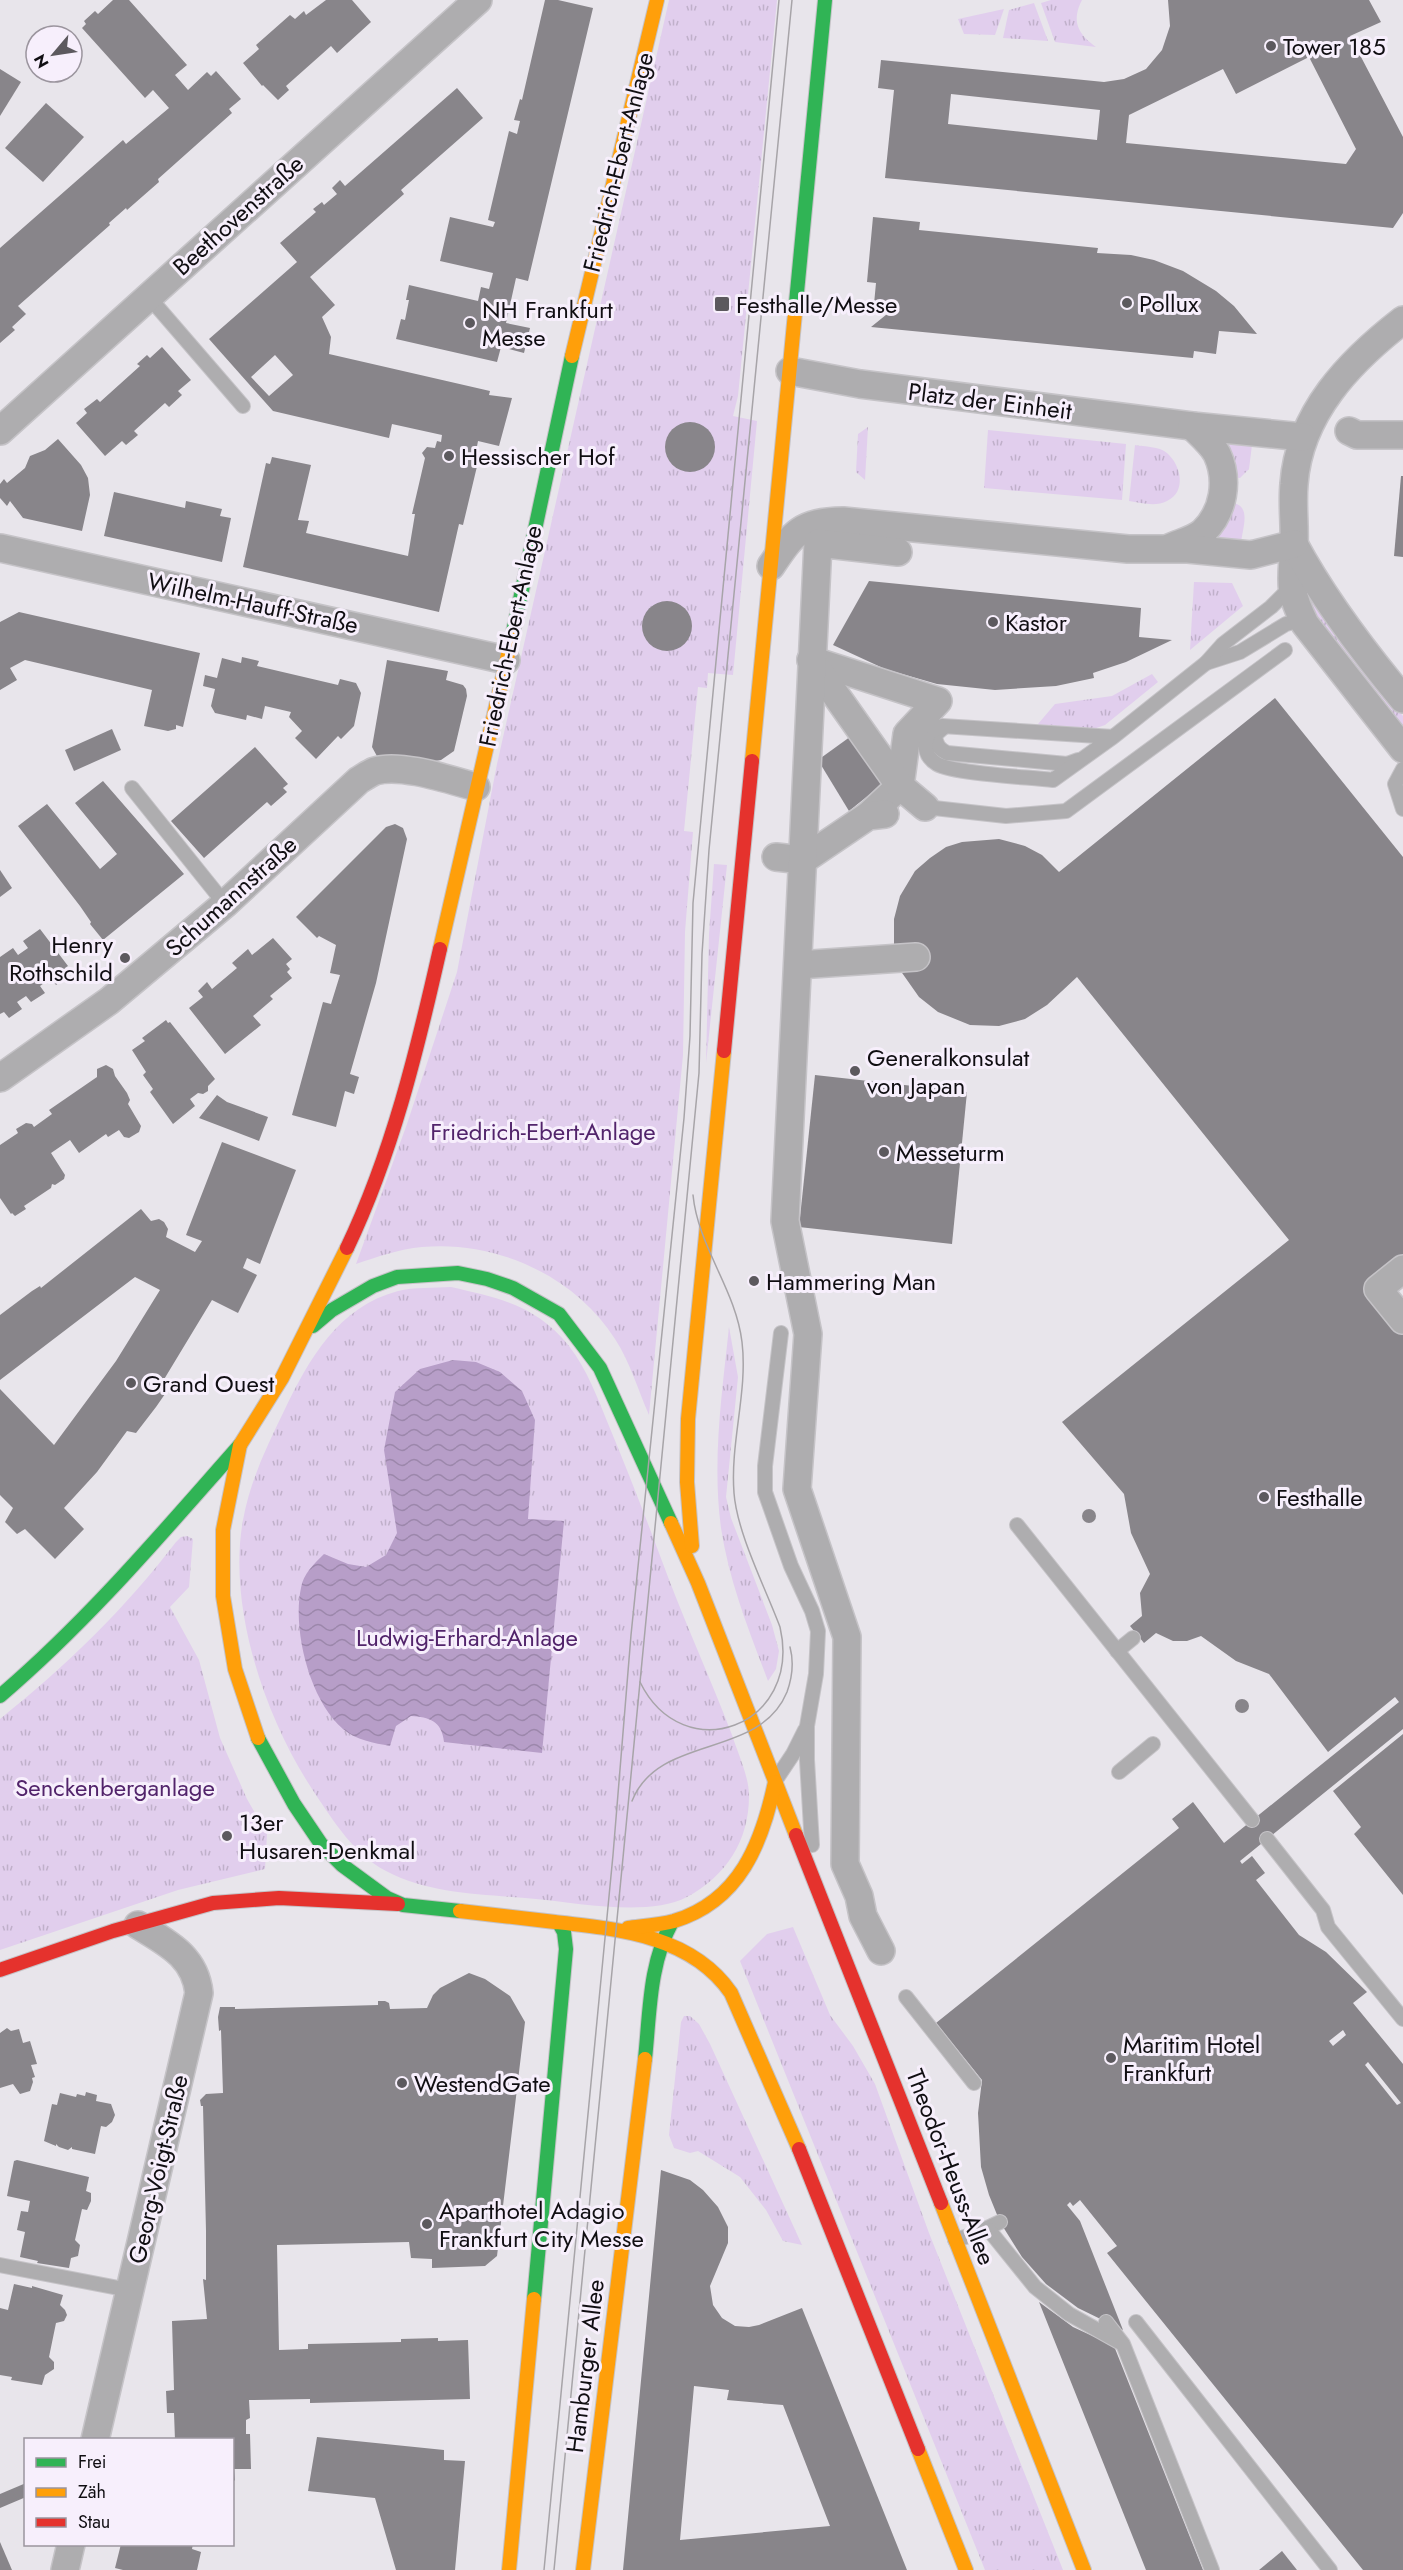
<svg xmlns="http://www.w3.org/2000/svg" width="1403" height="2570" viewBox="0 0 1403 2570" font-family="Jost,sans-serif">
<defs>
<pattern id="grass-tufts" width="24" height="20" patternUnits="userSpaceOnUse" patternTransform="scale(1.5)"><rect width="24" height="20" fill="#e1ceed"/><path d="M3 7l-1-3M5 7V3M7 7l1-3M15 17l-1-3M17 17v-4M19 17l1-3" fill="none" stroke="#c0b0ca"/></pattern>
<pattern id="water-waves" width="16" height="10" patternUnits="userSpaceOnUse" patternTransform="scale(1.5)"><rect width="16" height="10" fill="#b79ec8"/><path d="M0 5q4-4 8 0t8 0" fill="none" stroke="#9c87ab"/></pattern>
</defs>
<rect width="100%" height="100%" fill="#e8e5eb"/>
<!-- grass -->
<g fill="url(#grass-tufts)">
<path d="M669,0h108l-39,396 -5,20 24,5 -24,254 -25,-2 -1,15 -9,-1 -14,144 9,1 -8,100 -2,123 -34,360c-11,-25 -19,-53 -34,-76 -40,-63 -119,-99 -193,-92 -23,2 -45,10 -66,17l51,-140 50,-152 40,-208z"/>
<path d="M1051,0h31c-11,21 -4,34 14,47l-41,-5 -14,-39z"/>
<polygon points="1034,3 1048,41 1003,38 1009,10"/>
<polygon points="1004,9 995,35 964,34 958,19"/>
<polygon points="868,427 865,480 856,472 858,434"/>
<polygon points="988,430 1126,444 1122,500 984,488"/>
<polygon points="1253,437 1249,469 1240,478 1230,477 1222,444"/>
<path d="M1135,445c10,2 24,1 32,8 14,12 20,39 0,48 -11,6 -26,2 -38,0z"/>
<path d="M1227,502c26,1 16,23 14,41l-37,-5z"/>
<polygon points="1194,582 1232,583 1243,606 1190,650"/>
<polygon points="1308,585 1315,605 1329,627 1403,716 1403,737 1301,601"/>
<polygon points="1152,674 1158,682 1105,725 1085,732 1047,729 1038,724 1055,704 1112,696"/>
<polygon points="714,864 727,865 706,1063 709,934"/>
<path d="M451,1287c48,11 85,18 118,59 18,23 29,53 40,80 21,50 40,100 59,151 20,53 44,105 64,158 6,19 17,41 17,61 0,45 -23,80 -62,101 -38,20 -109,6 -151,2 -50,-5 -105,-4 -150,-28 -32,-17 -52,-49 -72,-79 -48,-72 -87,-184 -71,-272 7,-39 24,-74 41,-109 25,-52 54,-104 114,-120 16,-4 36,-3 53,-4z"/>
<path d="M729,1327l9,50 -12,120 5,21 41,107 7,26 -3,18 -8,12c-19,-50 -39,-100 -47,-153 -9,-67 1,-134 8,-201z"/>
<path d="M187,1536l6,3 -4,48 -19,20 29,53 21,78 27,61 20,35 -2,35 -87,21 -178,60v-231c67,-54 124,-109 176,-177l5,-5z"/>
<polygon points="793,1927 830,2015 853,2046 875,2084 929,2233 1063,2570 985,2570 740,1961 767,1934"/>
<polygon points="684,2016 690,2016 699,2024 710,2044 802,2245 783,2241 766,2210 740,2177 698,2151 690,2153 674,2148 669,2135 681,2022"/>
</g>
<!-- water -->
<path fill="url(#water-waves)" d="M453,1360l23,2 24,10 22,19 13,29 -7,99 36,2 -22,232 -98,-11c-2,-21 -15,-25 -33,-26l-15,10 -6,20c-16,-3 -34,-6 -47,-17 -33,-28 -51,-99 -42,-141 2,-14 13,-24 23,-34l24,10 18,3 20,-12 11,-22 -13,-83 11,-58 25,-23z"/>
<!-- building -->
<g fill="#88858a" fill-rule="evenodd">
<polygon points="113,0 129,0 187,65 175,75 188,90 207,72 211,76 216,71 241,99 229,109 232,113 158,179 159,182 127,210 126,208 109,223 110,225 18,306 26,314 12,327 15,330 0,343 0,248 123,140 126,144 169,108 153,90 145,98 82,28 86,24 84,21 95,11 98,14"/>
<polygon points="326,0 352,0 371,22 337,53 331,46 286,86 289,90 278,100 263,85 262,86 243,63 259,49 256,45 290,15 295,19 304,11 306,15"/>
<polygon points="545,0 558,0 593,8 528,281 516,278 506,323 530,328 524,353 501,347 497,362 396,339 401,319 405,320 409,300 406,300 409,285 478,301 481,287 489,289 493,273 440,261 450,217 493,227 495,222 488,220 509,131 517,134 520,121 514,120 520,99 522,100"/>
<path d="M1168,0h201l12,22 -31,14 53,101v76l-10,15 -508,-50 9,-88 -16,-2 3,-28 223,22 20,-3 22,-10 16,-19 8,-24zM1309,57l47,92 -10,15 -220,-21 3,-28 94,-46 13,25zM951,94l149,16 -3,30 -149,-16z"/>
<polygon points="0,69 21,82 0,116"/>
<path d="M457,88l26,30 -82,72 3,4 -94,83 25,28 -13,12 9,20 -2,17 161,37 -1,4 23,3 -13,48 -21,-5 -3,16 4,1 -16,67 -4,-1 -20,88 -196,-45 23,-104 4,1 2,-7 39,8 -13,55 11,1 -3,12 102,23 7,-42h-3l13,-56 -3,-5 5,-6 8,1 2,-7 4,1 1,-7 -50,-11 -3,14 -116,-27 -64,-72 88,-77 -17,-19 36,-31 -3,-3 9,-7 2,3 13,-11 -5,-6 8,-8 5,6zM275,355l18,20 -24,21 -18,-19z"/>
<polygon points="46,103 84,137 43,182 5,148"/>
<polygon points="873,217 920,222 919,230 1098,248 1097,253 1131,255 1154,260 1183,271 1216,291 1234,306 1257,334 1219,331 1216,354 1194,351 1193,358 871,327 897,306 874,304 876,283 867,282"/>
<polygon points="162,347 191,380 178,391 182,395 169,407 165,403 134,431 138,435 126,445 122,441 105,456 76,423 87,413 84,409 97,399 100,402 140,366 137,364 147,355 150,358"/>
<circle cx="690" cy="447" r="25"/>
<polygon points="58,439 81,465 88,478 90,495 82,531 23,518 10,501 7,506 0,498 0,484 4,479 7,483 25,468 30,456 45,450"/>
<polygon points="1401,476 1403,476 1403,557 1394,556"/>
<polygon points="114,492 185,508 186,501 222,509 220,516 231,518 222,562 104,536"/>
<polygon points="869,581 1141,608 1139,637 1172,640 1126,662 1093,673 1094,678 1056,686 995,690 937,684 885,669 833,645"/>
<circle cx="667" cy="626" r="25"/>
<polygon points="19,612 200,653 183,727 176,725 176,729 168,731 144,726 152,690 25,660 10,668 17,680 0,690 0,622"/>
<polygon points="242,657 259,661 257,666 338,685 340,679 356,683 361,693 354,726 341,739 338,736 316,759 295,738 302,731 289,717 291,712 265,706 262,719 247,715 246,720 215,713 211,706 215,689 203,686 205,675 217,678 222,658 241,663"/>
<polygon points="387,660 448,671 446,680 463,685 466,689 467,696 454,751 441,760 423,763 378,758 372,747"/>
<path d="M1275,698l128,159v412l-25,20 25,31v409l-163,132 2,3 10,-8 13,17 -9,7 43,55 27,17 41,40 -14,11 50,61v506h-40l-256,-317 10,-7 -37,-46 -7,6 -3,-4 -3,3 13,16 43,109 -45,-22 -32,-24 -24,-27 -22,-35 -11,-27 -8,-28 -3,-54 4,-33 -46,-57 243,-195 -7,-9 21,-17 31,41 175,-141 -4,-5 -67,55 -59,-78 -33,-13 -35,-25 -14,5h-14l-17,-8 -12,10 -14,-17 12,-10 -2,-23 10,-19 -19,-41 -7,-39 -62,-72 227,-182 -212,-263 -30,28 -22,14 -26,7 -29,-1 -32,-13 -19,-15 -19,-27 -6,-21v-30l6,-23 15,-25 15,-13 16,-11 16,-5 37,-3 26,7 17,9 17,17zM1343,2030l3,5 -13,11 -4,-5zM1368,2062l33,41 -4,2 -32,-40z"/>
<polygon points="112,729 121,750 74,771 65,750"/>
<polygon points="854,734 890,778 849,811 818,760"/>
<polygon points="255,747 288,784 283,788 287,792 271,806 267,802 204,858 171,821"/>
<polygon points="103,781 184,874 103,940 90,924 91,922 80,906 18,826 47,804 100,869 117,854 75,803"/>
<polygon points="395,824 403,828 407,839 376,983 350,1074 359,1077 354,1094 345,1091 336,1127 292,1115 323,1002 331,1004 340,975 330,973 336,945 319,936 317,938 296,917 386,827"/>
<polygon points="0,870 12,888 0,897"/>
<polygon points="40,929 68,966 65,968 69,975 56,985 51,978 40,986 45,993 31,1002 26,996 17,1002 22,1009 9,1018 4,1012 0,1014 0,957 13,948 18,955 28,948 23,941"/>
<polygon points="273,938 292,959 286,964 290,969 287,972 292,978 270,996 273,999 253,1016 261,1025 225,1054 189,1008 203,997 198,991 207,982 212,989 237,968 232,963 248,949 252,955"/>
<polygon points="166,1020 168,1023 170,1022 215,1079 208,1086 208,1091 203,1094 198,1093 190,1099 195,1106 173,1124 150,1092 153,1089 143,1075 146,1072 132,1050 145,1041 142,1038"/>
<polygon points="106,1065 113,1069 115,1076 127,1093 130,1100 128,1104 141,1126 139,1132 129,1138 124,1137 119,1130 108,1137 106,1134 79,1153 70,1140 51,1153 65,1175 64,1179 55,1185 52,1184 51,1188 24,1206 26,1209 15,1216 12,1213 11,1214 0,1198 0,1145 18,1133 16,1129 26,1123 32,1124 34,1127 52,1114 49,1110 97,1077 97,1069"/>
<polygon points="815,1075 967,1092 952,1244 799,1227"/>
<polygon points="217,1095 227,1102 268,1117 259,1141 199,1118"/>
<polygon points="222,1142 296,1170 260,1264 247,1258 243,1268 257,1275 238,1313 212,1300 160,1386 162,1387 161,1391 165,1394 156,1407 136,1433 127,1431 97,1472 64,1508 84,1529 55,1559 25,1529 17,1534 5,1522 13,1508 0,1495 0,1389 54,1445 116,1361 160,1290 135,1277 0,1380 0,1315 32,1291 40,1286 41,1288 141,1209 151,1221 159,1219 164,1222 168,1229 166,1237 195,1252 202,1241 186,1235"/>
<circle cx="1089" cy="1516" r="7"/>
<circle cx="1242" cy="1706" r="7"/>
<polygon points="1403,1734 1403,1895 1354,1834 1361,1827 1333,1791"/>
<polygon points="469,1973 485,1979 510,1996 525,2022 497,2256 485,2266 432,2268 432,2259 411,2258 409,2242 277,2245 279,2350 308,2349 308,2344 401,2342 401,2339 438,2338 438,2341 468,2340 470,2399 310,2403 310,2399 249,2400 250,2418 246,2420 246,2434 250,2434 251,2469 234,2469 235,2480 232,2483 232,2440 175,2440 174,2413 167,2413 166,2391 174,2390 172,2321 207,2319 203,2279 206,2280 206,2231 203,2106 201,2106 200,2100 206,2094 223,2093 221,2030 219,2031 218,2017 220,2007 235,2007 235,2009 378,2005 378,2001 385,2001 389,2003 390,2009 427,2008 433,1995 440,1988"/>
<polygon points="7,2028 11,2031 19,2029 23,2043 30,2041 37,2064 31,2065 35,2077 32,2078 33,2082 30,2091 20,2094 13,2084 0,2088 0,2033"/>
<polygon points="86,2092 97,2095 96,2101 111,2104 115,2115 112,2122 106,2127 101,2126 95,2154 72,2149 72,2147 68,2150 59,2147 56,2144 56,2146 44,2141 52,2104 57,2105 60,2093 76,2097 77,2094 85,2096"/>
<polygon points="17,2160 89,2177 86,2191 91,2193 91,2201 87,2210 82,2209 75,2240 80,2245 78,2256 71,2258 69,2268 37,2263 38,2261 20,2257 25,2232 17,2230 21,2211 28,2212 30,2201 7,2196 14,2161"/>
<path d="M661,2170l29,10 13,10 15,17 10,20v16l-18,43 3,19 9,13 13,8 14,1 10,-2 43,-17 105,262h-284zM694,2386l35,4 -2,10 56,5 47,121 -150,14z"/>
<polygon points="14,2284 32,2288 32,2286 63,2295 60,2305 65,2310 67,2315 64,2321 56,2323 49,2357 54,2362 54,2369 45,2375 42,2385 11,2380 12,2377 0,2375 0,2308 8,2310"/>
<polygon points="1039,2302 1073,2327 1114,2346 1203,2570 1146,2570"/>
<polygon points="317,2437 444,2450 444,2460 465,2461 455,2570 396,2570 375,2498 308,2491"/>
<polygon points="26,2483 26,2497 0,2508 0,2494"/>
<polygon points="0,2542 12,2570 0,2570"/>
<polygon points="121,2544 193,2544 192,2549 201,2552 197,2570 123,2570 115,2568"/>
<polygon points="1282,2551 1297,2570 1259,2570"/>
</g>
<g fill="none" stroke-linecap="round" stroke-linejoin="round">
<defs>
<g id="lane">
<polyline points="148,296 243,406"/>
<polyline points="1206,663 1240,652 1286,624 1294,622 1305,624"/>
<path d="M943,728l-8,7c1,10 4,14 12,18l120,11 11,-4"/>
<path d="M1113,737l-171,-11 -13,7c-6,12 -4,24 8,31 18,10 92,13 116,16l60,-43 93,-74 17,-19 48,-37 20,-20"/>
<polyline points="1403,769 1395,784 1403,809"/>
<polyline points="132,788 225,904"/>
<polyline points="925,807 1006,816 1066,811 1285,650"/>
<polyline points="781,1333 765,1466 765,1492 791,1566 812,1611 818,1631 816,1674 807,1726 807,1760 812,1845"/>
<polyline points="1017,1525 1252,1820"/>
<polyline points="1117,1651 1133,1638"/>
<polyline points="1119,1772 1153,1744"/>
<polyline points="777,1778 793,1754 805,1730"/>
<polyline points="1267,1839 1323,1910 1328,1927 1403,2019"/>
<polyline points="906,1997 974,2083"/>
<polyline points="983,2230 1000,2222"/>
<polyline points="955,2240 989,2230 1035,2287 1069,2314 1119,2342"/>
<polyline points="0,2265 129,2290"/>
<polyline points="1106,2322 1123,2344 1212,2570"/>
<polyline points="1136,2322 1330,2570"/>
</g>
<g id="street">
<path d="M1403,320c-53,41 -104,93 -109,164 -2,20 1,40 0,60 -2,38 -7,43 11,80l98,125"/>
<polyline points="790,371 860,384 1192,426 1303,437"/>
<polyline points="0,431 478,0"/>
<polyline points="1349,431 1357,435 1403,435"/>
<path d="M1294,544c30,56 69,107 109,155"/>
<polyline points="0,548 506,660"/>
<path d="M1169,548c10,-5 25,-8 34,-16 21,-20 26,-52 14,-78 -5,-10 -17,-20 -25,-28"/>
<path d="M771,566c23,-34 30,-44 72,-45l285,28h60l63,6 43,-11"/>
<polyline points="811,660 938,701 907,734 900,786 868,816"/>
<polyline points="811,660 900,786 925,807"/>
<polyline points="776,857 803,860 868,816 885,814"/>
<polyline points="798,965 916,957"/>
<path d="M0,1078l109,-77 116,-97 134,-124c5,-3 11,-7 16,-9 26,-8 75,9 101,16"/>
<polyline points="1403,1269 1378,1289 1403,1320"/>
<polyline points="881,1951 863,1916 859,1896 845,1864 847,1637 797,1489 808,1334 785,1221 818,543 898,552"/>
<path d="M95,2440l104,-447c-4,-37 -32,-50 -61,-68"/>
<polyline points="65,2570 71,2544"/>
</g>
<g id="fast">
<polyline points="795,313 825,0"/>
<polyline points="512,637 572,356"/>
<polyline points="313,1326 332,1310 373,1286 397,1277 458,1273 487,1279 513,1288 559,1314 600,1368 671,1523"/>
<path d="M0,1696c89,-76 163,-164 240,-251"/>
<polyline points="258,1738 294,1804 321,1844 342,1865 387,1898 403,1905 460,1911"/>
<path d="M645,2059c5,-47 4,-95 27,-137"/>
<polyline points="534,2299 566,1949 564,1932 559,1923"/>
</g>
<g id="slow">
<polyline points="572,356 657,0"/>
<polyline points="752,761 795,313"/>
<polyline points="440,949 512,637"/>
<polyline points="671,1523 698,1583 796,1835"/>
<polyline points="692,1546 687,1482 688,1419 724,1051"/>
<polyline points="258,1738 235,1669 223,1596 223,1530 240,1445 282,1378 347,1248"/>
<path d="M460,1911c32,4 63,7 95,11 64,7 137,14 176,71l68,156"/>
<path d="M628,1928c15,-2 31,-3 46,-7 66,-20 88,-78 101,-139"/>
<polyline points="941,2203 1084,2570"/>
<polyline points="918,2449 966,2570"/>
<polyline points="509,2570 534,2299"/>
<polyline points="583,2570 645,2059"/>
</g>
<g id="jam">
<polyline points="724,1051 752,761"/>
<path d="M347,1248c45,-94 70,-197 93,-299"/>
<polyline points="796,1835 941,2203"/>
<polyline points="0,1970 113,1931 213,1903 279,1898 398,1904"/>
<polyline points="799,2149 918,2449"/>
</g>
</defs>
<!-- lane casing -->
<use href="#lane" stroke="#c5c3c7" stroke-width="16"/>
<!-- street casing -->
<use href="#street" stroke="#c5c3c7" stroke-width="30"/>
<!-- fast casing -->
<use href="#fast" stroke="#c5c3c7" stroke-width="16"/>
<!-- slow casing -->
<use href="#slow" stroke="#c5c3c7" stroke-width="16"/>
<!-- jam casing -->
<use href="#jam" stroke="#c5c3c7" stroke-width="16"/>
<!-- lane -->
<use href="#lane" stroke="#aeadaf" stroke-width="14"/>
<!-- street -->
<use href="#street" stroke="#aeadaf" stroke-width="27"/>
<!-- fast -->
<use href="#fast" stroke="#30b455" stroke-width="14"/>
<!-- slow -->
<use href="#slow" stroke="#ff9f0a" stroke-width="14"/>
<!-- jam -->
<use href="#jam" stroke="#e5322d" stroke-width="14"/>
<!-- tram -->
<g stroke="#a7a4a8" stroke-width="1.5">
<path d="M640,1682c43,88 163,45 140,-55 -15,-40 -43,-94 -46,-134 -4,-51 14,-101 8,-151 -6,-52 -44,-95 -49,-147"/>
<path d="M632,1801c27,-68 127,-41 155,-109 5,-14 7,-30 3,-45"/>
<polyline points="544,2570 613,1855 631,1635 684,1118 690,1036 693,903 779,0"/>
<polyline points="554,2570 699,1073 702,954 709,850 792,0"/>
</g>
</g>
<!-- markers -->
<g fill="#5c595e" stroke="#f7effc" stroke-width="2">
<circle cx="1271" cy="46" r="6"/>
<circle cx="1127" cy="303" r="6"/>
<rect x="714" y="296" width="16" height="16" rx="3"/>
<circle cx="470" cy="323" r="6"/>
<circle cx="449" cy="456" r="6"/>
<circle cx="993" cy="622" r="6"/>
<circle cx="125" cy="958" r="6"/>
<circle cx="855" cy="1071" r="6"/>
<circle cx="884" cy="1152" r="6"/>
<circle cx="754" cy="1281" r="6"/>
<circle cx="131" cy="1383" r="6"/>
<circle cx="1264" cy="1497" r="6"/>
<circle cx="227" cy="1836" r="6"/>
<circle cx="1111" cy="2058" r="6"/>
<circle cx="402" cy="2083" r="6"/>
<circle cx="427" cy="2224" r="6"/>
</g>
<g text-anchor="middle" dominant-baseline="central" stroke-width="6" stroke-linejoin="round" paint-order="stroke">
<!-- poi labels -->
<g font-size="24" fill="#100e12" stroke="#f7effc" text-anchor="start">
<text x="1283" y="46">Tower 185</text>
<text x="1139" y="303">Pollux</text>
<text x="736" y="304">Festhalle/Messe</text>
<text x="482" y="309">NH Frankfurt<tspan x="482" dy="28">Messe</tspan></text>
<text x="461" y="456">Hessischer Hof</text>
<text x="1005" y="622">Kastor</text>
<text x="113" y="944" text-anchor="end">Henry<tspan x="113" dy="28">Rothschild</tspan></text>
<text x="867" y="1057">Generalkonsulat<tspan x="867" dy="28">von Japan</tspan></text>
<text x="896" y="1152">Messeturm</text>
<text x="766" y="1281">Hammering Man</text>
<text x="143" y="1383">Grand Ouest</text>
<text x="1276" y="1497">Festhalle</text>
<text x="239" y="1822">13er<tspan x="239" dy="28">Husaren-Denkmal</tspan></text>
<text x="1123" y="2044">Maritim Hotel<tspan x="1123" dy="28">Frankfurt</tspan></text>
<text x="414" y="2083">WestendGate</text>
<text x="439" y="2210">Aparthotel Adagio<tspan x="439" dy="28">Frankfurt City Messe</tspan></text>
</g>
<!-- street labels -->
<g font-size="24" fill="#100e12" stroke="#f7effc">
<text transform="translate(618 162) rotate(-76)">Friedrich-Ebert-Anlage</text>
<text transform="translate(238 215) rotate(-42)">Beethovenstraße</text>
<text transform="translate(990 401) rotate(7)">Platz der Einheit</text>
<text transform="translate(253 603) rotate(12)">Wilhelm-Hauff-Straße</text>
<text transform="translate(510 636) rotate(-78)">Friedrich-Ebert-Anlage</text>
<text transform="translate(231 896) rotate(-42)">Schumannstraße</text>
<text transform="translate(951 2167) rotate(69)">Theodor-Heuss-Allee</text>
<text transform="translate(158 2169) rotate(-77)">Georg-Voigt-Straße</text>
<text transform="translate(585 2366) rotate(-83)">Hamburger Allee</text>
</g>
<!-- park labels -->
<g font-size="24" fill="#52246b" stroke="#f7effc">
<text x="543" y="1131">Friedrich-Ebert-Anlage</text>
<text x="467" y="1637">Ludwig-Erhard-Anlage</text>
<text x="115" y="1787">Senckenberganlage</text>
</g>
</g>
<!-- legend -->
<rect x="24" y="2438" width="210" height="108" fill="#f7effc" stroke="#9b959e" stroke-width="1.5"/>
<rect x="36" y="2458" width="30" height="9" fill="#30b455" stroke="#9b959e" stroke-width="1.5"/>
<text x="78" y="2468" font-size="18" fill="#100e12">Frei</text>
<rect x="36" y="2488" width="30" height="9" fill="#ff9f0a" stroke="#9b959e" stroke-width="1.5"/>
<text x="78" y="2498" font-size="18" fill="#100e12">Zäh</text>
<rect x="36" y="2518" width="30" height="9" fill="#e5322d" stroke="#9b959e" stroke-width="1.5"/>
<text x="78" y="2528" font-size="18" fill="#100e12">Stau</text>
<!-- north arrow -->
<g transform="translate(54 54) rotate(241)"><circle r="28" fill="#f7effc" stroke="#9b959e" stroke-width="1.5"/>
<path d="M0-4.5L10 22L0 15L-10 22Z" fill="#5c595e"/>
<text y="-9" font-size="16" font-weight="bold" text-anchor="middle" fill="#100e12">N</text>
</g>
</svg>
